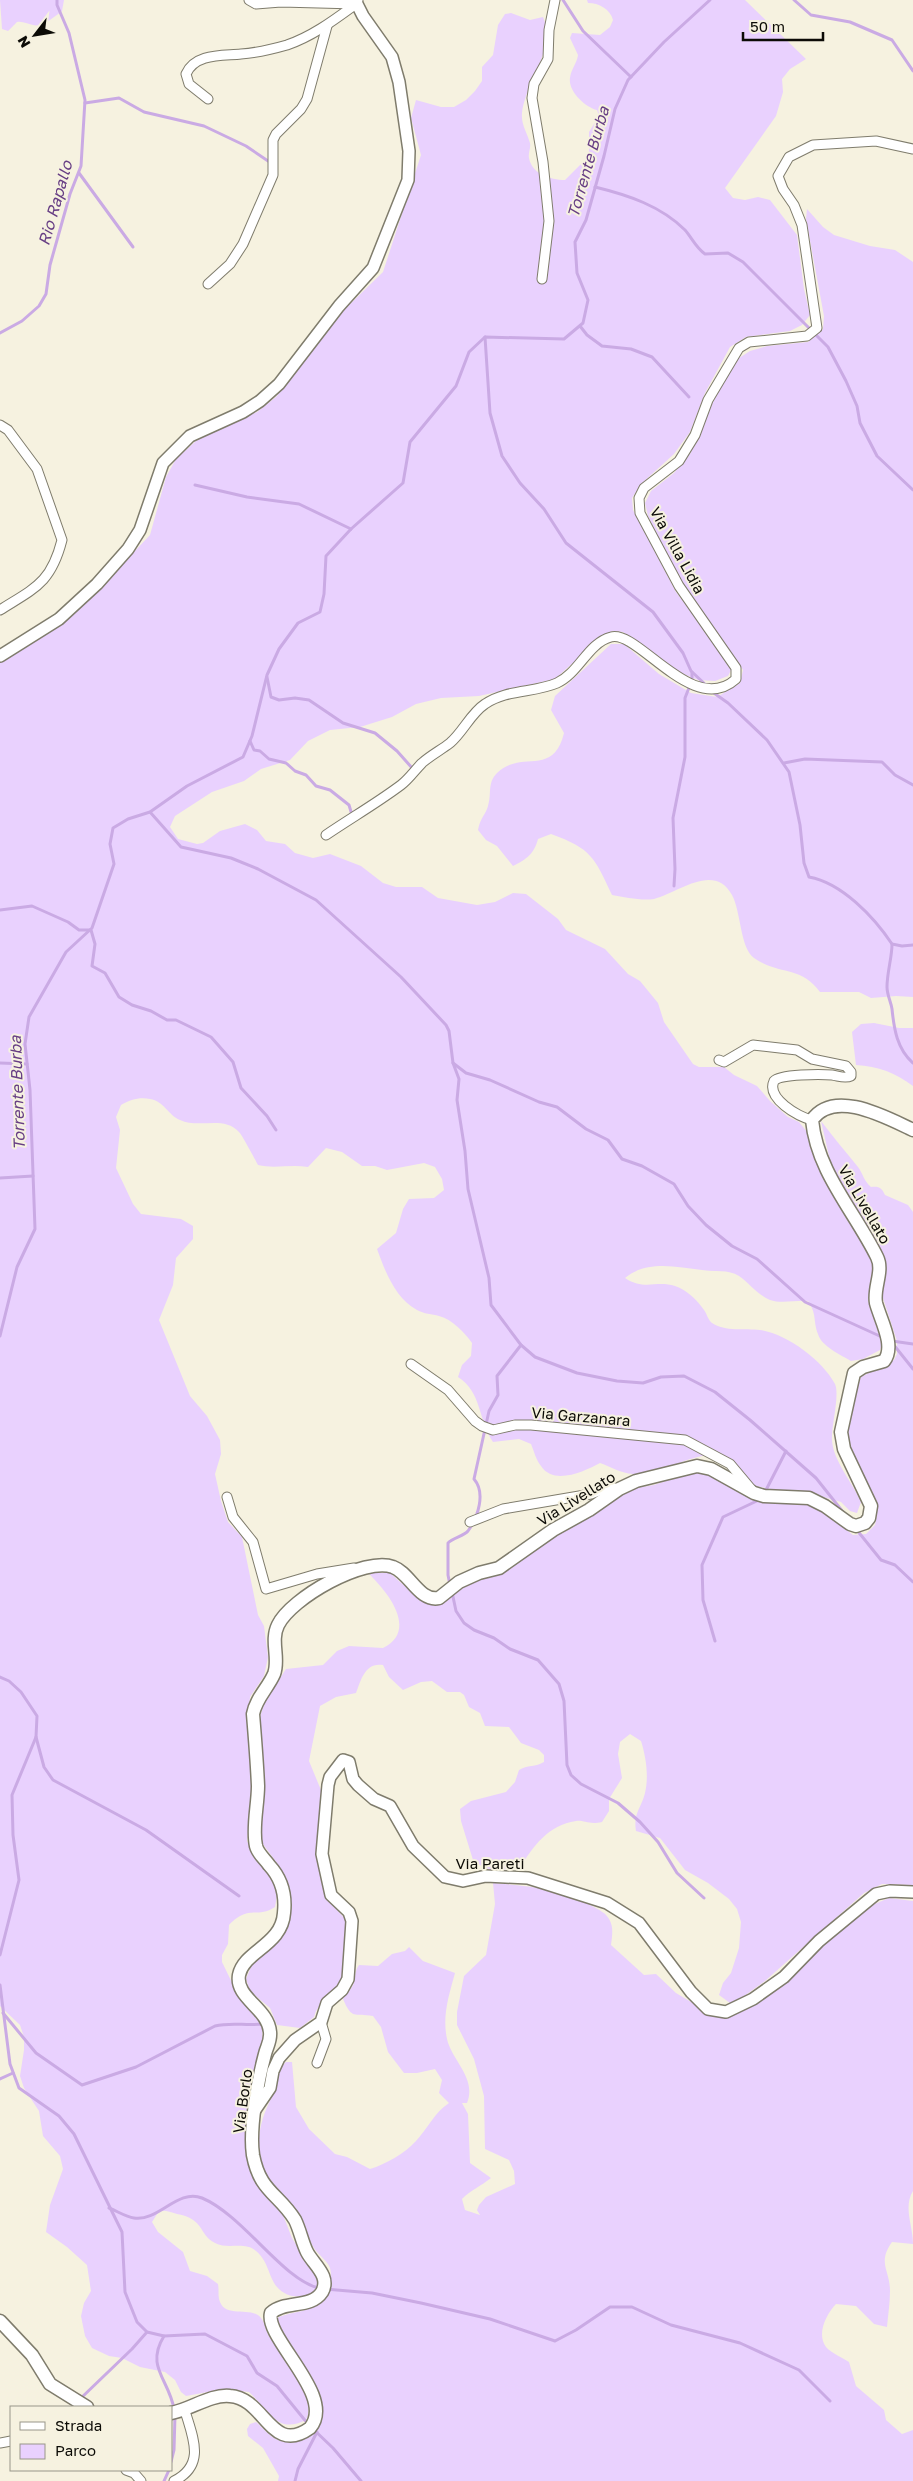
<svg xmlns="http://www.w3.org/2000/svg" width="913" height="2481" viewBox="0 0 913 2481" font-family="'Golos Text',sans-serif">
<rect width="100%" height="100%" fill="#f6f2e0"/>
<!-- green -->
<g fill="#e9d1fe">
<path d="M0,0h64l-2,11c-7,5 -20,17 -29,14 -6,-1 -10,-4 -16,-3l-9,9 -6,-2z"/>
<path d="M587,0h158l61,59 -16,10 -8,10 1,13 -7,24 -51,72 8,10 12,2 13,-3 12,3 27,35 7,54 6,26 -8,10 -12,6 -44,6 -16,10 -25,46 -15,39 -16,22 -33,30 -9,14 1,12 43,82 46,60 9,18 -3,6 -13,5 -17,-1 -22,-9 -53,-39 -11,-1 -16,11 -41,37 -76,17 -38,2 -25,6 -24,13 -32,10 -30,3 -22,11 -18,19 -29,9 -17,12 -32,11 -37,24 -5,11 8,12 19,5 6,-1 17,-12 25,-7 12,6 9,11 19,3 10,9 18,5 17,-4 31,12 22,17 13,4h26l16,11 39,7 18,-3 18,-9 13,1 32,25 8,11 39,19 23,25 12,7 18,22 6,19 29,42 6,3h25l10,8 23,11 13,15 18,16 11,5 9,11 18,47 20,38 25,39 2,13 -5,30 14,44 -2,6 -17,9 -12,2c-10,-6 -30,-15 -33,-27 -5,-13 -1,-20 -10,-33 -12,-1 -27,3 -38,-1 -12,-5 -21,-17 -31,-24 -11,-7 -24,-4 -37,-6 -26,-3 -55,-10 -77,8 20,13 31,2 50,8 12,4 22,14 29,24 3,4 4,10 8,13 13,9 33,5 48,7 27,4 62,30 75,54 5,11 -4,43 -3,56 1,21 21,43 29,62l-4,11 -7,-2 -9,-9 -25,-7 -32,-3 -33,-7 -39,-30c-27,1 -52,20 -79,19 -12,-1 -22,-7 -33,-11 -15,8 -46,23 -59,3 -5,-6 -7,-15 -10,-22l-12,-5 -26,3c-15,-22 -11,-50 -35,-65l4,-12 9,-9 1,-13c-8,-11 -19,-23 -33,-27 -7,-2 -15,-2 -22,-6 -22,-12 -32,-39 -40,-61l19,-16 7,-24 6,-10 25,-1 10,-8 -2,-11 -7,-12 -11,-4 -37,7 -12,-4h-13l-20,-14 -16,-4 -18,19c-17,-3 -33,2 -50,-2 -3,-6 -16,-30 -19,-33 -15,-17 -40,-3 -59,-12 -12,-5 -16,-19 -30,-21 -11,-2 -20,1 -29,6l-5,12 4,13 -4,38 17,36 8,10 40,5 12,7v13l-17,19 -3,27 -14,35 31,76 17,20 13,24 1,14 -6,20 6,27 7,21 14,15 16,78 6,11 4,31 -4,19 -14,21 -1,13 4,68 -6,63 9,17 17,20 4,17 -2,12c-18,12 -26,-3 -46,18l-1,19 -6,11v7l17,35 19,19 4,11 1,19 -4,12 -13,76 7,36 11,23 19,22 9,23 25,41 2,9c-11,11 -31,12 -42,-1 -9,-11 -8,-25 -21,-36 -11,-10 -28,-1 -41,-8 -17,-9 -10,-24 -38,-29 -7,-2 -11,-4 -18,-3l-7,11 6,10 25,20 7,19 17,5 11,8c1,5 0,10 1,15 5,21 32,6 42,19 4,5 5,13 8,18 13,19 49,61 37,84 -30,15 -38,-11 -57,-28l-25,-3 -38,7 -5,-4 -6,-12 -10,-8 -25,-5 -18,-9 -13,-2 -17,-8 -7,-12 -4,-20 3,-13 7,-12 -4,-26 -20,-18 -21,-15 4,-27 13,-36 -3,-13 -17,-20 -4,-25 -15,-23 -4,-12 4,-26v-13l-4,-12 -20,-19v-1345l100,-73 50,-53 16,-58 10,-18 20,-18 28,-16 33,-13 19,-15 69,-88 38,-37 38,-117 -10,-37 5,-18 25,7h13l12,-7 9,-9 7,-10v-14l11,-12 5,-30 7,-11 6,-1 19,7 13,-3c14,31 -18,66 -21,96 -1,12 5,19 8,30 1,5 -2,10 -1,15 3,16 21,22 36,22l22,-22 2,-7v-19l10,-16 -2,-6c-12,-3 -29,-19 -27,-32 1,-9 7,-15 8,-23l-8,-17 2,-5 28,2 10,-8 3,-7c-3,-11 -14,-17 -25,-17z"/>
<path d="M807,209l16,18 11,8 36,11 25,4 18,12v735l-17,-1 -25,2 -12,-6h-39c-20,-27 -40,-16 -66,-34 -14,-10 -13,-47 -22,-63 -18,-33 -54,-2 -78,4 -13,2 -29,-2 -42,-4 -18,-38 -20,-46 -61,-61l-13,5c-4,15 -11,20 -25,27l-16,-20 -11,-6 -8,-10c2,-12 8,-16 10,-24 4,-13 -1,-23 9,-33 24,-24 56,5 67,-40l-13,-23 4,-14 56,-52h13l35,30 32,19 26,4 23,-14 3,-13 -63,-90 -32,-64 -3,-13 6,-12 23,-18 16,-19 23,-52 23,-42 14,-9 17,-5 41,-4 15,-13 1,-13 -18,-97z"/>
<path d="M874,1023l25,5h14v58c-17,-13 -35,-20 -57,-21l-4,-33 9,-8z"/>
<path d="M821,1121c12,16 25,31 37,46 5,7 6,14 13,20 8,-1 11,1 14,8l23,10 5,7v673l-31,-1 -18,9 -99,88 -25,18 -10,4 -11,-8 4,-12 8,-10 8,-25 2,-26 -4,-13 -8,-10 -21,-16 -23,-13 -25,-32 -24,-7c-3,-18 5,-22 9,-38 4,-17 1,-36 -4,-52l-11,-7 -10,8 -2,12 4,24 -13,21v12l-7,11c-13,3 -18,-2 -26,-1 -28,4 -42,25 -56,46l-25,4 -12,-4 -10,-7 -12,-39 -1,-12 11,-8 35,-9 9,-10 4,-12c8,-5 17,-3 25,-8v-7l-5,-5 -18,-7 -12,-16 -24,-1 -5,-13 -11,-6 -5,-12 -4,-3h-13l-15,-11 -11,1 -18,8 -14,-13 -6,-12c-18,-3 -22,15 -27,28l-20,4 -16,9 -11,55 14,34 -6,44 1,18 7,34 5,11 16,18 -2,53 -4,11 -12,10 -12,17 -2,6 -14,11 -23,-3 -7,-17 -20,-17 -4,-12 7,-17 20,-17 13,-65 -10,-18 -16,-22v-123l5,-16 21,-32 37,-4 14,-14 12,-5 34,2c36,-18 4,-57 -15,-75h22l27,24 17,6 22,-14 57,-22 32,-24 86,-54 23,-4 41,-14 12,1 12,6 87,24 14,7 33,26 13,-1 9,-9c9,-32 -27,-58 -28,-91 -1,-18 8,-40 14,-57l33,-17 3,-6v-13l-15,-46 2,-30 -52,-96z"/>
<path d="M493,1883c36,3 68,6 101,24 5,3 12,6 15,12 5,8 3,17 2,26l33,30 12,-1 20,19 37,22 10,2 15,-4 32,-19 95,-86 24,-10 24,3v290c-10,16 0,35 0,53l-21,-2c-15,21 -2,28 -2,49 0,12 -2,24 -3,36l-13,-3 -18,-18 -20,-2c-9,9 -20,30 -10,43 5,6 17,11 23,15l7,24 28,24 2,10 16,14 11,-4v51h-635l1,-5 -16,-28 -15,-12 -1,-7 3,-5 6,-2c6,5 14,15 22,18 21,8 41,-5 44,-26l-46,-88 1,-8c17,-8 39,-5 50,-23 4,-7 5,-19 3,-27 -2,-7 -12,-13 -16,-20 -7,-10 -9,-24 -16,-35 -3,-5 -10,-8 -14,-12 -31,-36 -32,-68 -10,-108 6,-12 2,-22 12,-31h6l4,45 13,22 26,25 12,3 23,12c16,-5 34,-15 46,-28 12,-13 18,-28 33,-38l-10,-10 3,-13 -7,-11 -18,4h-13l-16,-21 -7,-25 -8,-11c-19,-3 -21,4 -30,-17 3,-6 7,-8 10,-14 3,-7 1,-13 6,-20l19,1 14,-12 13,-3 4,-4 14,14 32,12c-6,22 -13,43 -8,66 5,22 30,39 20,64h-5l6,11 2,49 21,15c-10,8 -20,12 -29,21l3,11 15,5 -3,-5 2,-5 7,-8 29,-13 -1,-13 -5,-11 -24,-11 -1,-53 -10,-37 -17,-34v-13l7,-36 22,-21 9,-51z"/>
</g>
<g fill="none" stroke-linecap="round" stroke-linejoin="round">
<!-- stream -->
<g stroke="#caaae4" stroke-width="3">
<polyline points="563,0 583,31 631,77"/>
<polyline points="794,0 811,15 850,22 892,40 913,71"/>
<polyline points="85,103 119,98 144,112 204,126 246,146 271,163"/>
<polyline points="79,173 133,247"/>
<path d="M595,187c33,8 66,19 90,43 7,8 11,18 20,24l23,-1 15,9 85,85 18,34 11,25 3,17 17,33 36,34"/>
<polyline points="580,326 587,335 602,346 631,349 652,357 689,397"/>
<polyline points="0,333 22,321 39,306 46,294 50,265 70,194 81,166 85,100 69,33 57,5 57,0"/>
<polyline points="485,337 490,413 502,456 520,483 544,509 566,543 653,612 683,653 691,671 707,686"/>
<polyline points="195,485 247,497 299,504 351,529"/>
<polyline points="267,677 271,697 279,700 295,698 309,700 343,723 375,733 397,751 413,769"/>
<path d="M711,691l17,12 39,37 22,32 11,53 4,38 5,14c33,6 65,40 83,67l10,2 11,-1"/>
<polyline points="250,741 254,750 260,751 269,759 286,763 295,771 306,775 316,786 330,790 349,805 352,815"/>
<polyline points="784,763 805,759 882,762 895,775 913,785"/>
<polyline points="150,812 181,847 231,858 258,869 316,900 401,977 446,1025 449,1031 453,1063 459,1079 457,1100 465,1151 468,1189 489,1278 491,1305 521,1345 535,1357 577,1373 617,1381 643,1383 661,1377 684,1376 715,1392 750,1420 816,1478 843,1512"/>
<polyline points="674,886 675,869 673,818 685,757 685,698 692,680 692,672"/>
<polyline points="0,910 32,906 68,922 79,930 91,930 95,944 92,966 105,973 119,997 132,1005 151,1011 167,1020 176,1020 211,1037 233,1062 241,1088 267,1116 276,1130"/>
<path d="M892,944c0,14 -5,28 -5,43 0,8 4,15 5,22 2,20 5,40 21,54"/>
<polyline points="0,1063 27,1064"/>
<polyline points="453,1063 466,1073 490,1080 539,1102 557,1107 586,1129 608,1140 622,1159 642,1166 674,1184 688,1206 706,1225 732,1246 757,1259 805,1302 884,1338"/>
<polyline points="0,1178 33,1176"/>
<polyline points="0,1336 17,1267 35,1229 30,1090 25,1044 29,1017 66,952 92,928 114,864 110,844 113,828 128,819 150,812 187,786 243,757 252,736 267,675 279,649 298,623 320,612 324,594 326,556 351,529 403,483 410,442 456,386 469,352 485,337 564,339 583,323 588,300 577,273 575,242 586,220 604,156 615,109 628,80 664,42 710,0"/>
<polyline points="892,1341 913,1344"/>
<polyline points="893,1344 913,1369"/>
<polyline points="765,1492 786,1451"/>
<polyline points="856,1529 881,1560 895,1565 913,1582"/>
<path d="M450,1585l-2,-10v-32c5,-5 16,-7 20,-12 10,-14 18,-38 6,-52l15,-68 9,-16 -1,-19 24,-31"/>
<polyline points="452,1592 456,1611 464,1623 474,1630 494,1638 510,1649 538,1660 559,1684 564,1701 567,1765 571,1775 581,1784 618,1803 640,1822 658,1842 677,1873 704,1898"/>
<polyline points="715,1641 703,1600 702,1565 723,1517 761,1499"/>
<polyline points="0,1677 9,1681 21,1692 37,1716 36,1737 12,1795 13,1835 19,1880 0,1955"/>
<polyline points="36,1737 44,1767 53,1780 146,1830 239,1896"/>
<polyline points="0,1985 10,2064 19,2088 59,2116 74,2134 122,2232 125,2292 137,2322 147,2332 164,2336 205,2334 247,2356 257,2373 277,2386 308,2424"/>
<path d="M3,2013l33,40 46,32 54,-18 79,-41c16,-4 31,0 48,-2"/>
<polyline points="0,2079 13,2073"/>
<path d="M109,2208c8,3 17,9 25,10 24,4 44,-30 68,-20 41,17 81,82 117,90"/>
<polyline points="325,2289 372,2293 421,2303 490,2319 555,2341 576,2330 610,2307 632,2307 671,2325 740,2343 799,2370 830,2401"/>
<path d="M164,2336c-19,31 5,43 10,73"/>
<polyline points="80,2399 132,2349 147,2332"/>
<polyline points="312,2428 333,2448 361,2481"/>
<polyline points="171,2462 174,2450 175,2415"/>
<polyline points="164,2481 169,2470"/>
<polyline points="295,2481 298,2469 317,2432"/>
</g>
<defs>
<g id="minor">
<polyline points="249,0 256,4 281,2 356,4"/>
<path d="M208,99l-19,-15 -3,-10c9,-21 37,-18 55,-20 15,-1 32,-5 46,-9 26,-9 47,-25 69,-41l2,-4"/>
<polyline points="542,279 549,221 543,162 532,98 534,84 548,59 549,30 555,0"/>
<polyline points="208,284 230,264 243,244 273,175 273,140 276,134 301,109 307,99 327,26"/>
<path d="M0,425l8,5 29,39 25,71c-11,43 -27,48 -62,70"/>
<path d="M326,835c25,-17 51,-32 75,-50 8,-6 14,-15 21,-22 9,-8 19,-13 28,-20 13,-11 21,-30 35,-39 22,-15 49,-11 72,-21 22,-10 31,-40 54,-46 27,-8 82,81 125,42v-11l-57,-82 -39,-73 -1,-15 5,-10 35,-27 16,-26 13,-35 31,-52 10,-6 58,-6 10,-8 -15,-103 -8,-20 -11,-16 -5,-13 11,-19 24,-12 63,-4 37,8"/>
<path d="M719,1060l5,2 29,-17 44,5 15,9 34,7 5,6v4c-6,3 -12,0 -19,-1 -11,-1 -52,-1 -58,6 -8,17 24,36 38,39"/>
<polyline points="411,1364 448,1390 475,1421 482,1426 493,1430 515,1425 531,1425 685,1440 730,1464 751,1489"/>
<polyline points="227,1497 233,1517 253,1542 266,1589 317,1574 354,1568"/>
<polyline points="470,1522 503,1509 591,1494 609,1487 619,1489"/>
<polyline points="317,2063 326,2039 321,2022"/>
<polyline points="0,2443 11,2441"/>
<polyline points="126,2470 134,2473 141,2481"/>
<path d="M174,2481c32,-16 19,-43 11,-70"/>
</g>
<g id="tertiary">
<polyline points="0,656 59,619 97,584 128,549 140,530 163,463 190,436 243,412 260,401 279,384 339,306 373,268 408,180 409,151 399,82 392,57 363,16 355,0"/>
<polyline points="255,2110 270,2088 273,2071 279,2058 295,2040 321,2022 327,2003 342,1990 348,1979 352,1921 349,1912 331,1895 322,1854 328,1785 330,1777 343,1760 349,1762 353,1779 358,1785 374,1799 390,1806 413,1846 445,1877 463,1881 486,1876 528,1878 607,1903 639,1923 691,1992 708,2009 726,2012 753,1999 784,1977 819,1941 876,1894 890,1891 913,1892"/>
</g>
<g id="secondary">
<polyline points="0,2321 32,2355 50,2384 87,2407"/>
<path d="M171,2413c19,-3 39,-19 59,-17 35,2 41,60 80,32 27,-32 -46,-90 -39,-115 14,-13 40,-4 51,-21 9,-16 -9,-28 -15,-40 -5,-10 -7,-22 -12,-32 -17,-27 -35,-28 -42,-65 -4,-26 5,-75 12,-101 2,-8 6,-13 5,-22 -2,-24 -35,-34 -31,-57 5,-24 43,-30 45,-62 2,-18 -2,-34 -15,-48 -4,-6 -11,-11 -13,-19 -4,-18 2,-41 2,-60 -1,-24 -3,-48 -5,-72 3,-16 15,-26 21,-40 6,-15 -4,-33 4,-49 13,-27 87,-69 115,-58 17,6 26,35 46,31l20,-16 20,-9 20,-5 54,-38 36,-20 30,-21 17,-8 61,-15 14,3 43,24 10,3 45,2 16,8 25,18 6,2 9,-3 4,-5 2,-12 -27,-57 -3,-17 13,-59 9,-6 21,-6c12,-15 -4,-42 -8,-58 -3,-15 8,-32 1,-46 -22,-45 -60,-85 -65,-137 22,-32 75,-2 101,10"/>
</g>
</defs>
<!-- minor casing -->
<use href="#minor" stroke="#7f7c6c" stroke-width="11"/>
<!-- tertiary casing -->
<use href="#tertiary" stroke="#7f7c6c" stroke-width="14"/>
<!-- secondary casing -->
<use href="#secondary" stroke="#7f7c6c" stroke-width="15"/>
<!-- minor -->
<use href="#minor" stroke="#fff" stroke-width="9"/>
<!-- tertiary -->
<use href="#tertiary" stroke="#fff" stroke-width="11"/>
<!-- secondary -->
<use href="#secondary" stroke="#fff" stroke-width="12"/>
</g>
<g text-anchor="middle" dominant-baseline="central" stroke-width="4" stroke-linejoin="round" paint-order="stroke">
<!-- street labels -->
<g font-size="15" fill="#0c0b06" stroke="#f6f2e0">
<text transform="translate(678 550) rotate(61)">Via Villa Lidia</text>
<text transform="translate(865 1204) rotate(60)">Via Livellato</text>
<text transform="translate(581 1416) rotate(5)">Via Garzanara</text>
<text transform="translate(576 1498) rotate(-32)">Via Livellato</text>
<text x="490" y="1863">Via Pareti</text>
<text transform="translate(242 2101) rotate(-82)">Via Borlo</text>
</g>
<!-- water labels -->
<g font-size="16" font-style="italic" fill="#673e84" stroke="#f6f2e0">
<text transform="translate(588 162) rotate(-74)">Torrente Burba</text>
<text transform="translate(55 203) rotate(-74)">Rio Rapallo</text>
<text transform="translate(17 1093) rotate(-92)">Torrente Burba</text>
</g>
</g>
<!-- legend -->
<rect x="10" y="2406" width="162" height="65" fill="#f6f2e0" stroke="#989689"/>
<rect x="20" y="2422" width="25" height="8" fill="#ffffff" stroke="#989689"/>
<text x="55" y="2431" font-size="15" fill="#0c0b06">Strada</text>
<rect x="20" y="2444" width="25" height="15" fill="#e9d1fe" stroke="#989689"/>
<text x="55" y="2456" font-size="15" fill="#0c0b06">Parco</text>
<!-- north arrow -->
<g transform="translate(35 35) rotate(239)" stroke="#f6f2e0" stroke-width="4" paint-order="stroke">
<path d="M0-4L9 19L0 12L-9 19Z" fill="#0c0b06"/>
<text y="-8" font-size="14" font-weight="bold" text-anchor="middle" fill="#0c0b06">N</text>
</g>
<!-- scale -->
<path d="M743 32v8h80v-8" fill="none" stroke="#0c0b06" stroke-width="2.5"/>
<text x="750" y="32" font-size="15" fill="#0c0b06" stroke="#f6f2e0" stroke-width="4" paint-order="stroke">50 m</text>
</svg>
